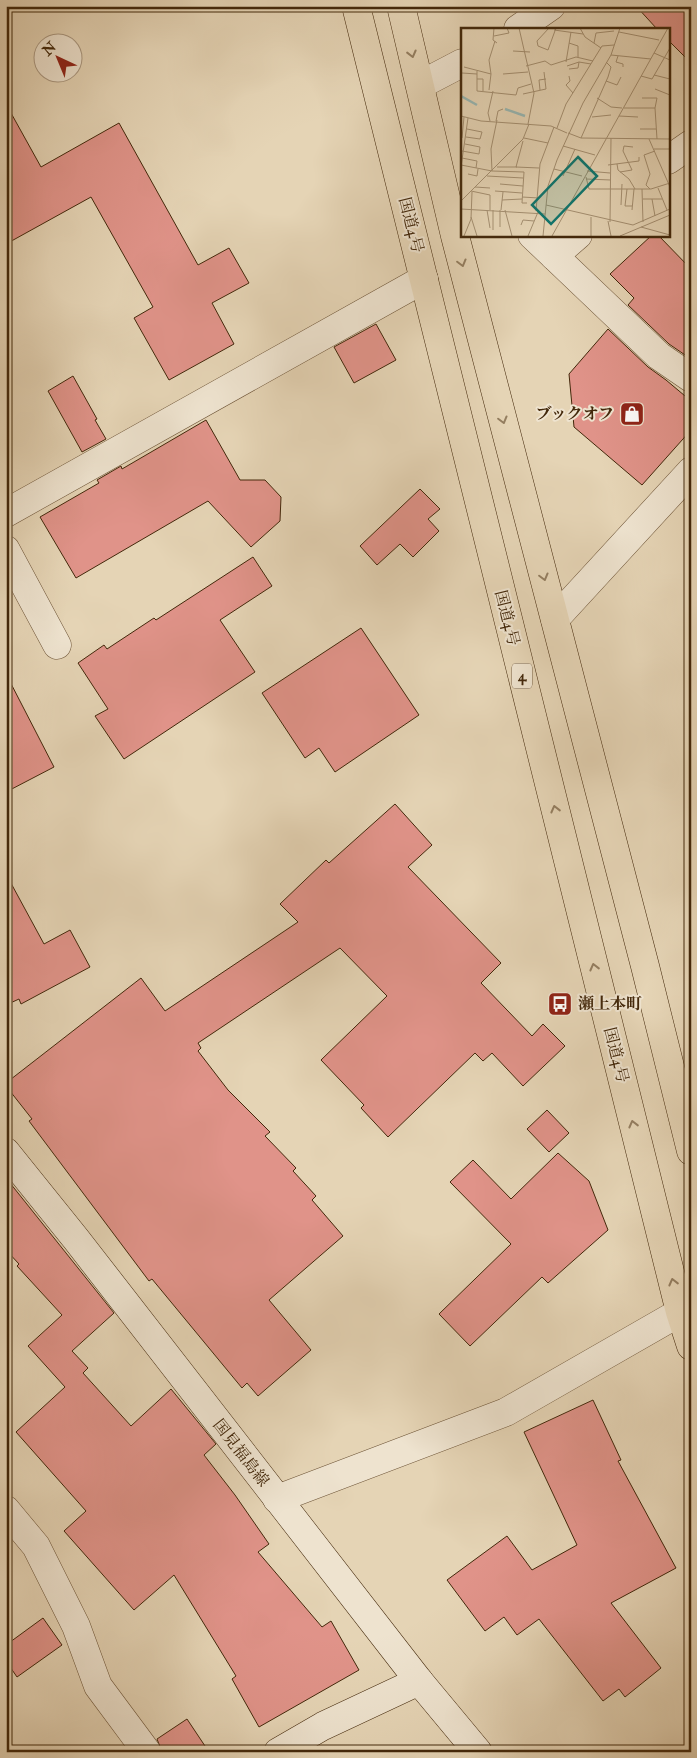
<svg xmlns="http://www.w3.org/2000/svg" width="697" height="1758" viewBox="0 0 697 1758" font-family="'IM FELL Double Pica','Noto Serif JP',serif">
<rect width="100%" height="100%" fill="#e5d4b5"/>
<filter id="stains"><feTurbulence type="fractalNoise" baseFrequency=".004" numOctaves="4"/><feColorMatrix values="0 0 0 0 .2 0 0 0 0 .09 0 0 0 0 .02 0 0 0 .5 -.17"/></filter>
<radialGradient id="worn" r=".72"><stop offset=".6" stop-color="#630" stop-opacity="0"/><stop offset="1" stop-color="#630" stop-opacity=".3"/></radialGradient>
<!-- building -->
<g fill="#e09389" stroke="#43280b">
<polygon points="636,6 691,6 691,63 668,40 668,29 657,29"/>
<polygon points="6,104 41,167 119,123 198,265 229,248 249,283 212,303 234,344 169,380 134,318 153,307 91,197 6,244"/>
<polygon points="652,235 658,235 691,269 691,355 688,357 669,344 628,305 634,298 610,274"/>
<polygon points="376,324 396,360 354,383 334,347"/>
<polygon points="608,329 648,367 666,380 691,401 691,430 642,485 574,427 569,374"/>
<polygon points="73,376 97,419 95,420 106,439 82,452 48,391"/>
<polygon points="206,420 240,480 265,480 281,497 280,521 251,547 208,501 76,578 40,517 99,483 97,480 121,466 122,469"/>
<polygon points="420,489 440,509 428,519 439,531 413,557 400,544 377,565 360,546"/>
<polygon points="253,557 272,586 220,620 255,672 124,759 95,716 108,709 78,663 104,645 107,649 154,618 156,620"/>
<polygon points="361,628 419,715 335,772 319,748 305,758 262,693"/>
<polygon points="6,674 54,767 6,792"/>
<polygon points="395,804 432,845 408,867 501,963 481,983 532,1036 543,1024 565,1046 523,1086 492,1053 483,1061 475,1053 388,1137 361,1108 364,1105 321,1060 387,996 340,948 198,1043 201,1048 198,1051 228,1090 270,1132 265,1136 296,1168 293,1171 316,1196 312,1200 343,1236 269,1300 311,1350 258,1396 247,1383 242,1388 152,1279 149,1281 29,1121 32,1119 6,1086 6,1083 141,978 165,1011 298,922 280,904 326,860 329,863"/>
<polygon points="6,874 44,944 70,930 90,967 21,1004 19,999 6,1005"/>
<polygon points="547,1110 569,1133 549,1152 527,1129"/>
<polygon points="558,1153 589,1181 608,1230 548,1283 542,1277 470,1346 439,1314 511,1244 450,1182 473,1160 511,1199"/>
<polygon points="6,1178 114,1313 72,1351 88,1368 83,1373 131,1426 171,1389 216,1444 204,1455 235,1495 269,1544 258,1552 322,1627 331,1621 359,1670 259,1727 232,1679 236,1676 174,1575 134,1610 64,1531 86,1511 16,1432 65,1387 28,1346 62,1315 17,1266 19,1264 6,1250"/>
<polygon points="593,1400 621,1460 618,1461 676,1568 611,1603 661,1668 625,1697 619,1689 603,1701 539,1619 517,1635 504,1617 485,1631 447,1580 507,1536 532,1570 577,1545 524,1432"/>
<polygon points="43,1618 62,1645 17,1677 6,1661 6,1645"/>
<polygon points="187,1719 209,1752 162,1752 157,1739"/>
</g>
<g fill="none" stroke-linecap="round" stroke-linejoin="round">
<defs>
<g id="minor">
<polyline points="518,29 551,6"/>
<polyline points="420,85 462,63"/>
<polyline points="668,160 691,144"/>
<polyline points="532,235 659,356 691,378"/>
<polyline points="554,256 578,235"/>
<polyline points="6,513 424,279"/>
<polyline points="6,550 57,645"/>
<polyline points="555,619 691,471"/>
<polyline points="6,1510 36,1546 76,1626 98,1686 147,1752"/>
</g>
<polyline id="tertiary" points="277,1499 506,1412 691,1306"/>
<g id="secondary">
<polyline points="6,1152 76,1239 419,1681 478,1752"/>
<polyline points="278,1752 323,1726 419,1681"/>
</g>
<g id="trunk">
<polyline points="356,6 680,1312 691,1346"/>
<polyline points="401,6 455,236 645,966 691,1151"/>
</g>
</defs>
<!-- minor casing -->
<use href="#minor" stroke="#6c5336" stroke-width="29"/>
<!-- tertiary casing -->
<use href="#tertiary" stroke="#6c5336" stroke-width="29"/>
<!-- secondary casing -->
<use href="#secondary" stroke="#43280b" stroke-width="29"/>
<!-- trunk casing -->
<use href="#trunk" stroke="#43280b" stroke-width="29"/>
<!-- minor -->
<use href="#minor" stroke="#eee3cf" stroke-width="28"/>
<!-- tertiary -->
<use href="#tertiary" stroke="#eee3cf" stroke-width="28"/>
<!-- secondary -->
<use href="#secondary" stroke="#eee3cf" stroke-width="28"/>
<!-- trunk -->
<use href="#trunk" stroke="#e5d4b5" stroke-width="28"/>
</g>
<!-- one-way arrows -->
<defs><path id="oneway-chevron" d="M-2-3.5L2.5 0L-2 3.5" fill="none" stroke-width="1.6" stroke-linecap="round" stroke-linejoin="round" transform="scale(1.25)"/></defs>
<g stroke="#947e60">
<use href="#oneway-chevron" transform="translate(412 54) rotate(76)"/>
<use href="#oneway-chevron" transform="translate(462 263) rotate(75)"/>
<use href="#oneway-chevron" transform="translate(503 420) rotate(75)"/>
<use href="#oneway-chevron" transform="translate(544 577) rotate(75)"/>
<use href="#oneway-chevron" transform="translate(555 809) rotate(-104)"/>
<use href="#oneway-chevron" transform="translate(594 967) rotate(-104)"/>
<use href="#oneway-chevron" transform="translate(633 1124) rotate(-104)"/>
<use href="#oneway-chevron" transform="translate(673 1282) rotate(-104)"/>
</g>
<!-- icons -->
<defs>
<symbol id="shop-square" viewBox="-11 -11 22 22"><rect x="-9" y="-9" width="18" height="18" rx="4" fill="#8f2418" stroke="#eee3cf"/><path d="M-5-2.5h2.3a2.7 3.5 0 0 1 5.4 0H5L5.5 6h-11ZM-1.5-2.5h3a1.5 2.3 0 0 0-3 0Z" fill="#fff"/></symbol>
<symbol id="bus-square" viewBox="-11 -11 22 22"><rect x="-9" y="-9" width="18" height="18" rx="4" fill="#8f2418" stroke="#eee3cf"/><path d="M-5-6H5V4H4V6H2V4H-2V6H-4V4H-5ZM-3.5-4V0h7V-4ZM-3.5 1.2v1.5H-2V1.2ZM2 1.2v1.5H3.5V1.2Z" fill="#fff"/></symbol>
</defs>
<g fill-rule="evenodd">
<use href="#shop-square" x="618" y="400" width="28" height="28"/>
<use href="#bus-square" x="546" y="990" width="28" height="28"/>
</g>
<g text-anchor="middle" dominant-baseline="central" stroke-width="4" stroke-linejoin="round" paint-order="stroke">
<!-- shield labels -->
<rect fill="#eee3cf" stroke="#766046" stroke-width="1" x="512" y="663.5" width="20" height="25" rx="4"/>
<g font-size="15" font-weight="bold" fill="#43280b">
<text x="522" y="676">4</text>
</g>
<!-- street labels -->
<g font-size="16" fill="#43280b" stroke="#eee3cf">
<text transform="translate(411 225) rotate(76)">国道4号</text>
<text transform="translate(507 618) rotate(76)">国道4号</text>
<text transform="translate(616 1055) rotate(76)">国道4号</text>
<text transform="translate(241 1453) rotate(52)">国見福島線</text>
</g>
<!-- poi labels -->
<g font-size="16" font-weight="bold" fill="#43280b" stroke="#eee3cf" text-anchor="end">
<text x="614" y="414">ブックオフ</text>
<text x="578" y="1004" text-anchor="start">瀬上本町</text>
</g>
</g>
<!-- overview -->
<g transform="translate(461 28)">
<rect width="209" height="209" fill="#e5d4b5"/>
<path fill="none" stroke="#97b7b4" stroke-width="2.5" d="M0,68l16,9M44,81l20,7"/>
<path fill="none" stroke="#a48f71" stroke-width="1" d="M33,0l-1,12 4,3M58,0l15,65 -6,31M88,0l-12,13 1,5 10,4 8,-22M119,0l5,9 16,11M93,2l29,4M158,4l40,8M33,8l15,-3 -2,-5M108,15l9,3v11M133,15l2,-10 18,-2M52,23l17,1M193,25l16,7M150,27l40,4M157,28l-2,6 7,2v3M105,34l5,-30M65,38l19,-5 6,4 25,-8 17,4M106,38l12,-4 12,2M3,39l27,7 -2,16M108,41l9,-1 1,-6M16,43v20l39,4 2,-7 13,-4M1,45l15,1M30,46l-2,-14 6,-19M42,46l25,-2M193,47l16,4M108,48l1,5 -4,4 7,8M180,48l11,3 18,-31M16,51h6v12M145,53l11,4 4,-8M194,61l15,6M79,62l-1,-10 7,-1M62,66l23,-5 -2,-17M136,70l14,9 11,1M181,70h15l-2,10M163,80h31l2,31M0,88l20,5 70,5 16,7M158,88l19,1M131,89l19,-2M36,92l-6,29 1,22 32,1M29,93l-2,-8 5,-22M35,93l2,-10 5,-2M96,100l9,-24 36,-58 12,-1M179,101h16M107,105l13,5 89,1M5,109l14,2 2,-7 -15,-3M1,110l2,-21M63,110l24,5M120,110l27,-61 3,-10 -5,-5M188,111l21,48M62,113l-7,26 23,1M102,118l32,9M193,121h16M1,123l17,3 1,-7 -15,-3M1,130l15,3 -1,7M156,136l1,6 11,9 6,10M0,137l31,6M147,137l31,-4v-4M0,139l7,-49M36,139h20M93,141l28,7M126,143l23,2M63,144l-2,31h5M159,144l12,-2 -9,-19 1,-5 9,1M7,146l9,2 1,-7M26,148l36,2M102,148l12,-27M125,149l3,12h62l19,-6M125,151l25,1M39,156l23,2M14,159l15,1M197,160l9,22M166,161l-2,17h7M181,161l1,33M189,161l-4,-4 4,-11 -6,-19 11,-4M10,163l19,4v15M34,163l27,2M61,169l17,1M182,171h19M191,171l3,17M41,172l20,-1M0,173l62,-62 6,-15M85,177l87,20 37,-16M160,177l1,-21M0,181l84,5M26,182l3,18M32,182v20M39,182v17M40,182l2,-18M44,182l7,26M171,182l2,-21M75,183l4,-47 14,-37M10,189l6,19M147,193l3,15M149,194l1,-84M60,197l2,-5 11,1M180,199l29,8M3,208l7,-17 1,-27M67,208l10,-24M82,208l5,-50 9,-26 26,-57 28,-48 9,-27M91,208l116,-208M130,208v-19M159,208l50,-21"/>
<path fill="#0f766e" fill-opacity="0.15" stroke="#0f766e" stroke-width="2.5" d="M117,129l19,19 -46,48 -19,-19z"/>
<rect width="209" height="209" fill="none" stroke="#43280b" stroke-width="2.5"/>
</g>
<!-- margin -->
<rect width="697" height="1758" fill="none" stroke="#e5d4b5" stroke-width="25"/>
<rect x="8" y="8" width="682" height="1743" fill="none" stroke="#43280b" stroke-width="2.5"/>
<rect x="12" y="12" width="672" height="1733" fill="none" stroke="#43280b"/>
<!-- north arrow -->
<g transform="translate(58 58) rotate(316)"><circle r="24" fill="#eee3cf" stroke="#aa9881"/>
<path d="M0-4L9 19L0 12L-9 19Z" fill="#8f2418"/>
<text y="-8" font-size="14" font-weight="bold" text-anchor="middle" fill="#43280b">N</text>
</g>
<rect width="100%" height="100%" filter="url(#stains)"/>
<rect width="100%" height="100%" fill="url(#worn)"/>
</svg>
